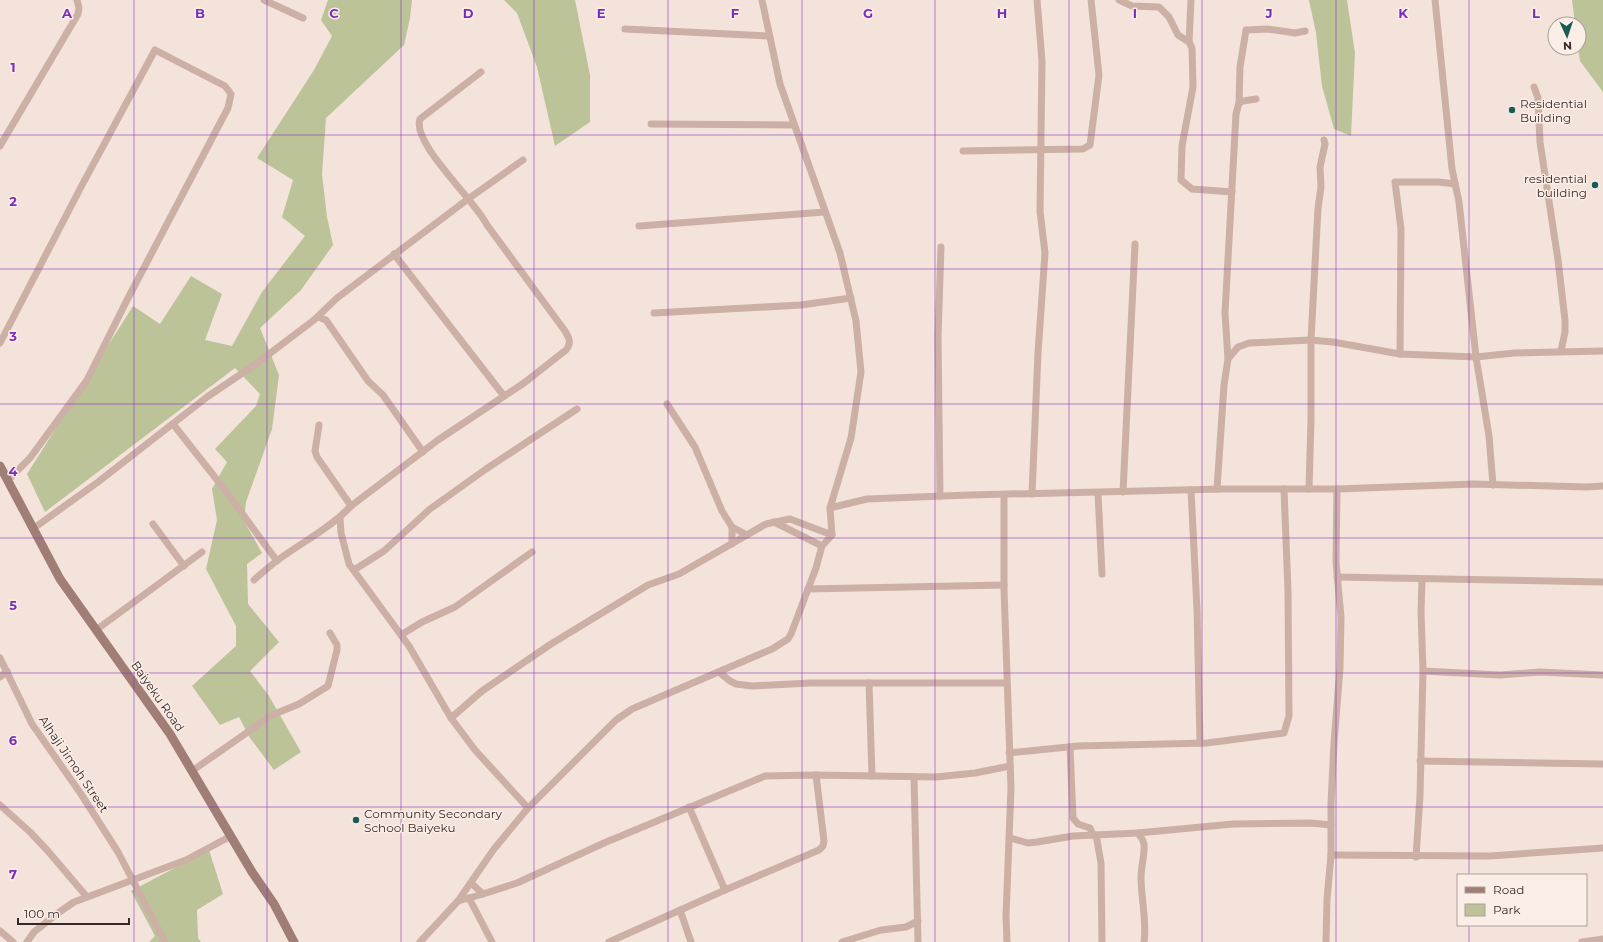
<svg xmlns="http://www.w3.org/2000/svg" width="1603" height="942" viewBox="0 0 1603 942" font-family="Montserrat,sans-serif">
<rect width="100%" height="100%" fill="#f3e3da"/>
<!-- green -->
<g fill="#bcc399">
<polygon points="328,0 412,0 410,18 404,45 326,118 322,174 327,217 333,245 301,290 260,328 279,375 272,429 246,502 244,521 262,553 247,564 248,604 279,642 250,671 269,696 301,752 274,770 250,738 239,717 220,725 192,686 236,646 236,626 206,569 217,520 212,489 227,462 215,449 256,406 260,394 235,368 45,512 27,474 133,306 160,324 191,276 222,294 205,340 232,346 262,292 305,236 282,217 293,180 257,158 314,70 332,36 321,20"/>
<polygon points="504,0 575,0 590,75 590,122 555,146 537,67 517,13"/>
<polygon points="1309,0 1347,0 1355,53 1351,136 1334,129 1322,86 1316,33"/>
<polygon points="1572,0 1603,0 1603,92 1580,61 1578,48 1579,24 1575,24"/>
<polygon points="209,850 223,894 197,910 198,938 201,942 149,942 155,936 131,891"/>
</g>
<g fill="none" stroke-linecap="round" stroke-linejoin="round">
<!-- street -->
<g stroke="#ccb0a5" stroke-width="7">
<polyline points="264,0 303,18"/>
<polyline points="1119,0 1132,6 1159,7 1169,17 1178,35 1189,42 1192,48 1193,87 1182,146 1181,180 1192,189 1232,192"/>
<polyline points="1435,0 1452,169 1459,202 1476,357 1489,436 1493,485"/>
<polyline points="625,29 769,36"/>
<polyline points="1189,42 1191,0"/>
<polyline points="1534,87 1538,98 1540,142 1558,260 1565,320 1565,332 1561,351"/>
<polyline points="1239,103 1240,67 1246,30 1268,29 1295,33 1305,31"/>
<polyline points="651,124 794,125"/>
<polyline points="0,146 78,14 79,8 77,0"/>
<polyline points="963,151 1083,149 1090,145 1099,75 1091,0"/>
<polyline points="639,226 825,212"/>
<polyline points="394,254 504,396"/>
<polyline points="654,313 801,305 851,298"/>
<polyline points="318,317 326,320 368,381 383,395 423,452"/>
<polyline points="0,343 81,187 155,50 225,86 231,94 228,108 127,300 87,380 30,458 8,480"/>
<polyline points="1400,354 1401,229 1395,182 1439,182 1455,184"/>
<polyline points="1228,359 1225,313 1236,114 1239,103 1243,101 1256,99"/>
<polyline points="667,404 695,447 722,511 732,527 732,544"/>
<polyline points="173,424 225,490 277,561"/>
<polyline points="319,425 315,451 317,457 351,506"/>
<polyline points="1217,489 1224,385 1228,359 1238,347 1249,343 1311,340 1333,342 1400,354 1476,357 1514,353 1603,351"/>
<polyline points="1309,489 1311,419 1311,340 1318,208 1321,187 1320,167 1325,144 1324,140"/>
<polyline points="1191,490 1197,609 1200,743"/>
<polyline points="1123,492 1135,244"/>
<polyline points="1098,493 1102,574"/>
<polyline points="1032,494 1038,353 1045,253 1040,211 1042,61 1037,0"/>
<polyline points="1004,495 1004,589 1011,788 1006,916 1007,942"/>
<polyline points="940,496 938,337 941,247"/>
<polyline points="830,508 867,499 969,495 1222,489 1337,489 1474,484 1587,487 1603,486"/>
<polyline points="340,518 341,533 349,564 409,646 451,718 475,750 528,808"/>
<polyline points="774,522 822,546"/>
<polyline points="153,524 184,566"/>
<polyline points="732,527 747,535"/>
<polyline points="34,528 98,482 207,397 256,364 314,320 337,298 468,199 523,160"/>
<polyline points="354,570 384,551 430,509 486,469 577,409"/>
<polyline points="1337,577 1603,582"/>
<path d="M254,580c9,-8 18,-16 28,-23 24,-17 49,-30 69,-51l87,-66 86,-57 42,-33c6,-8 3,-12 -1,-19l-78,-106c-11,-24 -76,-82 -67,-106l61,-47"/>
<polyline points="808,589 1004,585"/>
<polyline points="96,630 202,552"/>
<polyline points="401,635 422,622 455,607 532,552"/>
<polyline points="0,658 32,724 81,794 118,852 165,942"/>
<polyline points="1423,671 1500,675 1540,672 1603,675"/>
<polyline points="719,672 730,681 736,684 752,686 810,683 1006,683"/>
<polyline points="0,677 7,671"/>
<polyline points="869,683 872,776"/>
<polyline points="451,718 482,691 551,644 648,585 679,574 766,524 790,519 832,535"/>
<polyline points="1070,747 1073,818 1078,824 1090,828 1093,835"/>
<polyline points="1009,753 1078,746 1207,743 1284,733 1289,716 1288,591 1284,489"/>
<polyline points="1420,761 1603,764"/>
<polyline points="192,771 272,715 299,704 328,686 337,650 337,645 330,633"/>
<polyline points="914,777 918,942"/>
<polyline points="0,805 30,832 47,850 87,897"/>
<polyline points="689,807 725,890"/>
<path d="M1138,833c3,4 5,6 6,11 1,11 -3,22 -3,33 0,22 6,43 3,65"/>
<polyline points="1096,835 1101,863 1102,942"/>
<polyline points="1010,838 1028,843 1037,842 1073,836 1138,833 1233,824 1311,823 1331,825"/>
<polyline points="1331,855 1490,856 1603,848"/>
<polyline points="1416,857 1420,796 1423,671 1421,612 1422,580"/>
<polyline points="471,883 483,894"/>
<polyline points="469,898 492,942"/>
<polyline points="458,901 483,894 517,883 604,843 765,776 815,775 936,777 975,773 1010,766"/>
<polyline points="680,910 691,942"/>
<polyline points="0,931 13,942"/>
<polyline points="27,942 34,932 58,913 74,902 186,860 231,836"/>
<polyline points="420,942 458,901 494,849 528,808 616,720 632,709 772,649 788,639 791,634 816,568 822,546 832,535 830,508 851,438 861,372 856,321 840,253 780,84 762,0"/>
<polyline points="609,942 725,890 819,850 823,846 824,841 816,775"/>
<polyline points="842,942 881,930 906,927 918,921"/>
<polyline points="1326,942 1327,899 1331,855 1331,803 1334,743 1340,668 1341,617 1336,562 1337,489"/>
<polyline points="1582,942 1603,939"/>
</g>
<!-- secondary -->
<polyline stroke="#a07e76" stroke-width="9" points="0,466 60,579 170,734 252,872 274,904 294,942"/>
</g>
<!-- grid -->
<path fill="none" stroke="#7b2cbf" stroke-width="1" stroke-opacity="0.55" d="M134,0v942M267,0v942M401,0v942M534,0v942M668,0v942M802,0v942M935,0v942M1069,0v942M1202,0v942M1336,0v942M1469,0v875M0,135h1603M0,269h1603M0,404h1603M0,538h1603M0,673h1603M0,807h1603M1469,925v17"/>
<!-- markers -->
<g fill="#195c55" stroke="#fbeee7" stroke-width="1.5">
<circle cx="1512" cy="110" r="4"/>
<circle cx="1595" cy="185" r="4"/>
<circle cx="356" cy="820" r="4"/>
</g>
<g text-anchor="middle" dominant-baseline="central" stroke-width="3" stroke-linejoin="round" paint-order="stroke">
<!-- poi labels -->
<g font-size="12" fill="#372927" stroke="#fbeee7" text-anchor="start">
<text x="1520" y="103">Residential<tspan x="1520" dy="14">Building</tspan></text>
<text x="1587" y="178" text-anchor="end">residential<tspan x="1587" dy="14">building</tspan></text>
<text x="364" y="813">Community Secondary<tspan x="364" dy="14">School Baiyeku</tspan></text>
</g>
<!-- street labels -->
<g font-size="12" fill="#372927" stroke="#fbeee7">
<text transform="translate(158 696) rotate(55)">Baiyeku Road</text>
<text transform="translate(74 764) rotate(56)">Alhaji Jimoh Street</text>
</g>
</g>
<g font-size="13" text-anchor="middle" font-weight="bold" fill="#7b2cbf" stroke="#fbeee7" stroke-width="3" stroke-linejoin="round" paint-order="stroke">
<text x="67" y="18">A</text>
<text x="200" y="18">B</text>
<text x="334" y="18">C</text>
<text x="468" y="18">D</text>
<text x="601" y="18">E</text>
<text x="735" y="18">F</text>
<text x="868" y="18">G</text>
<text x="1002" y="18">H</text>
<text x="1135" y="18">I</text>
<text x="1269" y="18">J</text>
<text x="1403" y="18">K</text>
<text x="1536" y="18">L</text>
<text x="13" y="72">1</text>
<text x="13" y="206">2</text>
<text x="13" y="341">3</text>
<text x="13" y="476">4</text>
<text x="13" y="610">5</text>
<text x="13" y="745">6</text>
<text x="13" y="879">7</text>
</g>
<!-- legend -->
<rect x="1457" y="874" width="130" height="52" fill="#fbeee7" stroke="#ad9f9a"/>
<rect x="1465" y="887" width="20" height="6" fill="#a07e76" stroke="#ad9f9a"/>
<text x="1493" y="894" font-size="12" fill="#372927">Road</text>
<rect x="1465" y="904" width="20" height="12" fill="#bcc399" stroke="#ad9f9a"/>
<text x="1493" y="914" font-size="12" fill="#372927">Park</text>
<!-- north arrow -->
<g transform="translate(1567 36) rotate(177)"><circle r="19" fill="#fbeee7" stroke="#ad9f9a"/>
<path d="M0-3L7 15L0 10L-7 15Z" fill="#195c55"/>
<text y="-6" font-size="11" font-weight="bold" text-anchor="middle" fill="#372927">N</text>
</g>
<!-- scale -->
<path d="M18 918v6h111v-6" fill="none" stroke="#372927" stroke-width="2"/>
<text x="24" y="918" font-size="12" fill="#372927" stroke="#fbeee7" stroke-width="3" paint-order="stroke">100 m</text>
</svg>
